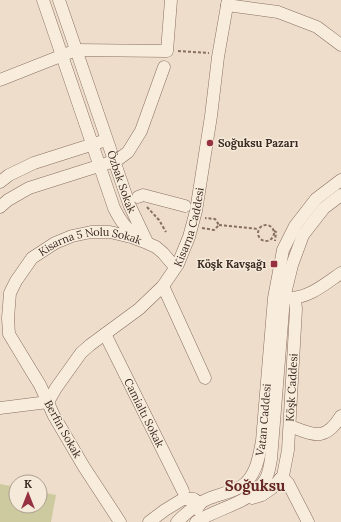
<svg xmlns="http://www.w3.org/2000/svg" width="341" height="522" viewBox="0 0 341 522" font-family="Lora,serif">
<rect width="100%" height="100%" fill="#edddca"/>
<!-- green -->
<polygon fill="#ccca9e" points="0,484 16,487 16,506 40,506 40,492 56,495 51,522 0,522"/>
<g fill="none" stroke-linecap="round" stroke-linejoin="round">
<defs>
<g id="minor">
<path d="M43,0l71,208c7,14 11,19 24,29"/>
<path id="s1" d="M59,0l70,204 18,38"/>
<polyline points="227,5 278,12 317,27 341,45"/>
<polyline points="0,80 76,50 167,51 171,0"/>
<polyline points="0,182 9,175 34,163 100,142"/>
<polyline points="138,197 143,195 185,206"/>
<polyline points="0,207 8,200 29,188 108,163 120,158 128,152 141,131 164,67"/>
<polyline points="163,286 205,378"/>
<path d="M287,298c21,1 38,-14 54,-25"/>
<path id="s2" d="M105,334l78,157"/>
<path id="s3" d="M0,408l48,-6 8,-14 25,-35 9,-8 49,-36 24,-23 15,-22 11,-27 7,-26 15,-95 7,-59 10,-57"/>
<path d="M290,426c24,9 35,16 51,-10"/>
<polyline points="280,479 285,480 288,483 308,522"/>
<path id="s4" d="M252,498l10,-3 10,-7 11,-12 5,-26 8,-141 -1,-10"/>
<path id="s5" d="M120,522l-36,-55 -30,-51 -14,-31 -8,-13 -23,-38 -1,-16 2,-25 6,-12 16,-23 23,-15 17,-7 19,-4h19l21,5 16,6 9,4 7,6 12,14"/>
<polyline points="149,522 165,510 183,499 194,499 200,504 197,509"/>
<path id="s6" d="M177,522c9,-9 20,-19 33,-24 10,-4 22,-6 32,-12 14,-10 17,-29 20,-45l12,-143 9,-48 12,-24 21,-27 25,-19"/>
<path d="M196,522c21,-14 56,-19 69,-42 4,-6 5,-15 6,-21l13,-161 8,-33 11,-30 21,-27 17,-13"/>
</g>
</defs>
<!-- minor casing -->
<use href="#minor" stroke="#896f5f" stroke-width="13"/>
<!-- path -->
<g stroke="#896f5f" stroke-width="2" stroke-dasharray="3 2" stroke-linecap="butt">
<polyline points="178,51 209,53"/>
<polyline points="147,207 159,220 166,232"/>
<circle cx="266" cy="233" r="8"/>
<polyline points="219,225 258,229"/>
<polyline points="202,228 214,230 219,225 215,219 205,218"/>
<polyline points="274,231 276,232 275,241"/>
</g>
<!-- minor -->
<use href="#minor" stroke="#f8ecdd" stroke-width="12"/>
</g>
<!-- markers -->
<g fill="#963141" stroke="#f5e9d9" stroke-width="1.5">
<circle cx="210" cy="143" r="4"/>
<rect x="270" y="260" width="8" height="8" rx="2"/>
</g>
<g text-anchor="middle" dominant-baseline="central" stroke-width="3" stroke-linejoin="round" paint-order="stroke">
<!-- poi labels -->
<g font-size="11" font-weight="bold" fill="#3b2a21" stroke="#f5e9d9" text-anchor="start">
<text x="218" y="143">Soğuksu Pazarı</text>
<text x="266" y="264" text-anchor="end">Köşk Kavşağı</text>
</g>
<!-- street labels -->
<g font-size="11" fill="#3b2a21" stroke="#f5e9d9">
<text stroke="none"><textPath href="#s1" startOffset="192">Özbak Sokak</textPath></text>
<text stroke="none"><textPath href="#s3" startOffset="279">Kisarna Caddesi</textPath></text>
<text stroke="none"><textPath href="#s5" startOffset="364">Kisarna 5 Nolu Sokak</textPath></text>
<text stroke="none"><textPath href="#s4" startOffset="128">Köşk Caddesi</textPath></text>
<text stroke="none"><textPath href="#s2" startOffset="88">Camialtı Sokak</textPath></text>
<text stroke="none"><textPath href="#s6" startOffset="147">Vatan Caddesi</textPath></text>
<text transform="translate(63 429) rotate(61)">Berfin Sokak</text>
</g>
<!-- district labels -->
<g font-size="15" font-weight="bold" fill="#662723" stroke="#f5e9d9">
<text x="255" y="485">Soğuksu</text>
</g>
</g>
<!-- north arrow -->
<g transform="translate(28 494)"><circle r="19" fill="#f5e9d9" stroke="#ab9d8f"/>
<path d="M0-3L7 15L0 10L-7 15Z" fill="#963141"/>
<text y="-6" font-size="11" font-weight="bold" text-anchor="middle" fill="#3b2a21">K</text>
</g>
</svg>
